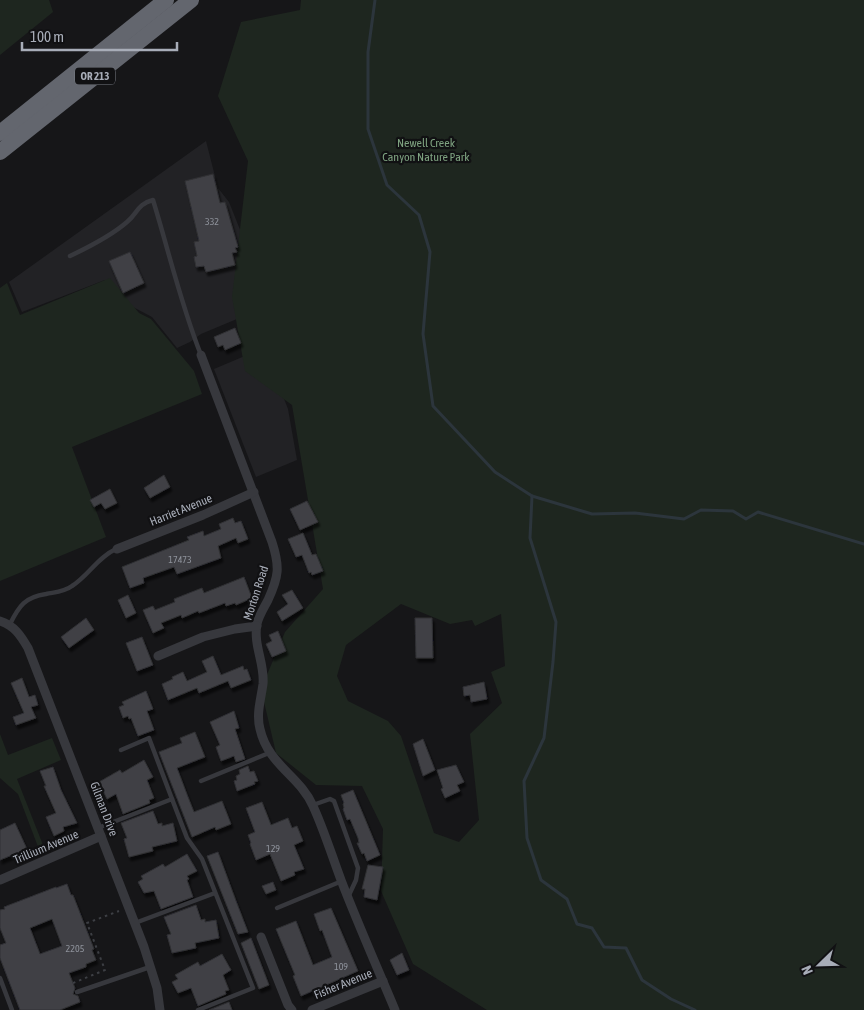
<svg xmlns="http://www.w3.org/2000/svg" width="864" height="1010" viewBox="0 0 864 1010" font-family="'Asap Condensed',sans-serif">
<defs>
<filter id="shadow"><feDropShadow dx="2" dy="4" stdDeviation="1" flood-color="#0009"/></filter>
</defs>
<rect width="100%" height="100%" fill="#161618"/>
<!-- built -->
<g fill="#222225">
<polygon points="206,141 218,188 229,202 270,305 201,334 190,342 177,348 152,317 133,307 105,280 22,312 9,282"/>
<polygon points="264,348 288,409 297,460 256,477 214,369"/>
</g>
<!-- green -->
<g fill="#1e261f" fill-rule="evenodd">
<polygon points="0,0 49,0 53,12 0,55"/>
<path d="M301,0h563v1010h-377l-74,-46 -32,-73 2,-62 -21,-43 -46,-1 -40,-32 -15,-64 24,-57 38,-43 -31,-184 -47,-34 -13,-74 16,-136 -30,-65 23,-74 59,-12zM401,604l49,20 22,-4 3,6 26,-12 4,52 -14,6 11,31 -32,31 9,86 -20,22 -25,-9 -33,-97 -13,-15 -40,-20 -11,-25 9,-31z"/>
<polygon points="110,278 139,313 151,319 194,371 202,394 72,447 106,537 0,581 0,288 7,283 20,315"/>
<polygon points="0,734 8,755 52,738 61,760 17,779 45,850 40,852 18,794 0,778"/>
</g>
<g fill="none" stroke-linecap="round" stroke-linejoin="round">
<!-- stream -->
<g stroke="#2c353c" stroke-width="3">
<polyline points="375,0 368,52 368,129 387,185 419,215 430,252 423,334 433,406 495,472 532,496 592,514 635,513 684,519 701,510 733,511 746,519 758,512 864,544"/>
<polyline points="532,496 530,538 556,622 553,662 544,738 524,781 527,838 541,880 567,899 577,924 592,928 604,947 626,948 642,980 671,999 695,1010"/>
</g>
</g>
<!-- building -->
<g fill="#404145" stroke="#303034" fill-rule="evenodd" filter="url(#shadow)">
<polygon points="213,174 220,203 225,202 238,247 235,248 237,252 232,253 235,265 206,272 204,266 196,267 194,257 197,256 194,242 199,241 185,181"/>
<polygon points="130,252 144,283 123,293 109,261"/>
<polygon points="235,328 241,343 225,350 223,345 218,347 214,337"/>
<polygon points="164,475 170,487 150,498 144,488"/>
<polygon points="110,489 117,503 105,509 101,503 94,507 90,500"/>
<polygon points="307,501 318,522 300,530 290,509"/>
<polygon points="233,518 235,523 241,521 248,539 238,543 236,538 218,546 221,558 177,574 174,567 143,578 144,583 130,588 122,567 189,540 187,537 203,531 204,536 221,529 219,524"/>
<polygon points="303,533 312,555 316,554 323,571 312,575 311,572 309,573 302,555 296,557 288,539"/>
<polygon points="244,577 252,598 236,605 235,603 226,606 225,603 199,613 198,611 182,618 181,615 161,623 164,628 153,633 143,610 153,606 155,610 175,602 174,599 202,588 204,593"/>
<polygon points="292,590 303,608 282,621 277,612 288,604 282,595"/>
<polygon points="128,595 136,613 126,618 118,600"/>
<polygon points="86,618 94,630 69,648 61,637"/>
<polygon points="415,618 432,618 433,658 416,658"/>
<polygon points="278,631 286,651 272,657 266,644 272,641 269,635"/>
<polygon points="142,637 153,665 137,671 126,643"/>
<polygon points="213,656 221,675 243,666 244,670 247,669 251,680 231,688 228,681 199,693 197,688 168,700 162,684 173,679 172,677 183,672 187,681 207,672 202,661"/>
<polygon points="22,678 29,697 35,695 38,705 31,707 36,718 16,725 13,717 24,713 11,683"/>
<polygon points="484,682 487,699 471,702 470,695 464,696 463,687"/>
<polygon points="146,691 153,709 147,711 154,730 138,736 131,718 129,719 128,716 123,718 119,707 124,705 122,702"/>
<polygon points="234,711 239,728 235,729 245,759 236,762 234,756 221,761 216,747 220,745 210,722"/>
<polygon points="195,732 205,757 177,768 188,797 194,812 222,801 231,824 216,830 215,827 192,837 159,752 182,743 180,738"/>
<polygon points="423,739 435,770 423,776 413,744"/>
<polygon points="144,760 153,777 147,780 154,798 149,800 150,803 123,814 116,794 107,799 99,782 120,770 122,773"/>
<polygon points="456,765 464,782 457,785 460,791 445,798 441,789 443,788 437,770"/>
<polygon points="248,766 250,772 254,771 258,781 254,782 255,784 237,791 234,781 237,780 236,776 240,774 239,770"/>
<polygon points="53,767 61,790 77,823 63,827 64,831 54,836 46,817 56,813 44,786 46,786 40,771"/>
<polygon points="353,790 380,855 367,861 364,853 362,854 357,843 359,843 358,838 350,819 347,820 343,809 344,808 343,804 344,803 341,795"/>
<polygon points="262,802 271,825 288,818 292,828 297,826 303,841 294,845 304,869 294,872 295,875 281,881 270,854 256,860 250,844 251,843 248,835 255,832 246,808"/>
<polygon points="153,811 158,824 162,823 162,826 173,823 177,841 152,847 153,851 129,857 124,839 127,838 121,823"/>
<polygon points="15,823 27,849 0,860 0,830"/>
<polygon points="218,852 236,901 248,932 238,934 211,866 207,856"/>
<polygon points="187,854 197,871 187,876 189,879 187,880 193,897 161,909 154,891 144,893 138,882 143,879 141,876 163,864 165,867"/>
<polygon points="368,865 383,867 377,900 364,897 365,889 362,889"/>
<polygon points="273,882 276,890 266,894 262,886"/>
<path d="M67,884l4,11h2l21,54 -2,1 4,10 -10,4v3l-17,6 6,15 -2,6 5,2 2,6 -20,8h-40l-20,-52v-13l6,-2 -6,-15v-18l5,-1 -1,-2 52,-20v1zM52,919l10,27 -22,8 -10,-26z"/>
<polygon points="196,905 201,920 205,919 205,922 216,920 219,938 195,943 196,948 172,953 167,935 171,934 164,917"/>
<polygon points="331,908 358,971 301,996 293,976 295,975 276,929 296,921 313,965 332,957 322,930 320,931 314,914"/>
<polygon points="251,938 269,985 259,989 241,943"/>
<polygon points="402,953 409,970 397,975 390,960"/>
<polygon points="222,954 231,970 223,975 229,990 225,991 226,994 198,1006 191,988 178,993 172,982 178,979 175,975 198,962 200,966"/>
<polygon points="229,1002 232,1010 209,1010"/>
</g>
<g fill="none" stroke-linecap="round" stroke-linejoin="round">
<!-- path -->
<polyline stroke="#3d3f44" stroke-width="2" stroke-dasharray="2.5 4" stroke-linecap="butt" points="73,983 105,970 87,923 119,911"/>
<!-- lane -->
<g stroke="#37383d" stroke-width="4.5">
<path d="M70,256c19,-9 41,-20 57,-34 11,-9 10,-18 26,-22 16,52 28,105 48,155"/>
<path d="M10,624c9,-18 15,-27 36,-30 10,-2 18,-2 26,-8 16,-10 26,-29 44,-37"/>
<polyline points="121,750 149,738 172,799"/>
<polyline points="201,781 269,753"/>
<polyline points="313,805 330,799 334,801 358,868 356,880 349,895"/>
<polyline points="98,828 172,799 187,838 202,859 253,988 198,1010"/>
<polyline points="277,908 342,881"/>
<polyline points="135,923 215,893"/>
<polyline points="0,978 12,1010"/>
<polyline points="77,992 150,967"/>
</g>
<!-- street -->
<g stroke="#37383d" stroke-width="9">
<path d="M201,355l71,187c8,25 7,34 -4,58 -4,8 -9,15 -11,24 -4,21 8,40 6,60 -2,15 -7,30 -3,45 8,36 40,47 53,77 11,24 19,50 28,74 17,44 36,87 54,130"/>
<polyline points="117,549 203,515 254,492"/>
<path d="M0,621c14,4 21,15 28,27l116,299 13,41 3,22"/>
<polyline points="158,656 203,637 235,629 257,626"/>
<polyline points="0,880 101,836"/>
<polyline points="261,937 288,1005 292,1010"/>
<polyline points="312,1010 383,981"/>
</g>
<!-- highway -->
<g stroke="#63666e" stroke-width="16">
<polyline points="0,133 166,0"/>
<polyline points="0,152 191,0"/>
</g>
</g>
<g text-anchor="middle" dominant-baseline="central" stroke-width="4.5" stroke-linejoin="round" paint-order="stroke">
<!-- number labels -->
<g font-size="10" fill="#8e929b">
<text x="212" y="221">332</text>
<text x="180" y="559">17473</text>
<text x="273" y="848">129</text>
<text x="75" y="948">2205</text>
<text x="341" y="966">109</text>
</g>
<!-- shield labels -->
<rect fill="#111113" stroke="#7b7e86" stroke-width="1" x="75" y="67.5" width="40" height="17" rx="4"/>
<g font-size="11" font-weight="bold" fill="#a8adb8">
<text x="95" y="76">OR 213</text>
</g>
<!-- park labels -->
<g font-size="12" fill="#7fa381" stroke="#111113">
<text x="426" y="143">Newell Creek<tspan x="426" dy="14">Canyon Nature Park</tspan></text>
</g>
<!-- street labels -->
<g font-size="12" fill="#a8adb8" stroke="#111113">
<text transform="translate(181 510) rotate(-22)">Harriet Avenue</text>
<text transform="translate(256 593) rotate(-72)">Morton Road</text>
<text transform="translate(104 809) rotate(69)">Gilman Drive</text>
<text transform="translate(46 847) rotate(-23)">Trillium Avenue</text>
<text transform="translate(343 984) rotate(-22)">Fisher Avenue</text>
</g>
</g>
<!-- north arrow -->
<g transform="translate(819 965) rotate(247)" stroke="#111113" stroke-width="4" paint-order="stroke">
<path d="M0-4L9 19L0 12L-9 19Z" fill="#a8adb8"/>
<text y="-8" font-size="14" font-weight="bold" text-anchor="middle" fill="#a8adb8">N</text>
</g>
<!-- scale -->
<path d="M22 42v8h155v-8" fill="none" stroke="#a8adb8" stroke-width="2.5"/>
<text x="30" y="42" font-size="15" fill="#a8adb8" stroke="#111113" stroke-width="4" paint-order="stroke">100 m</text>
</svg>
